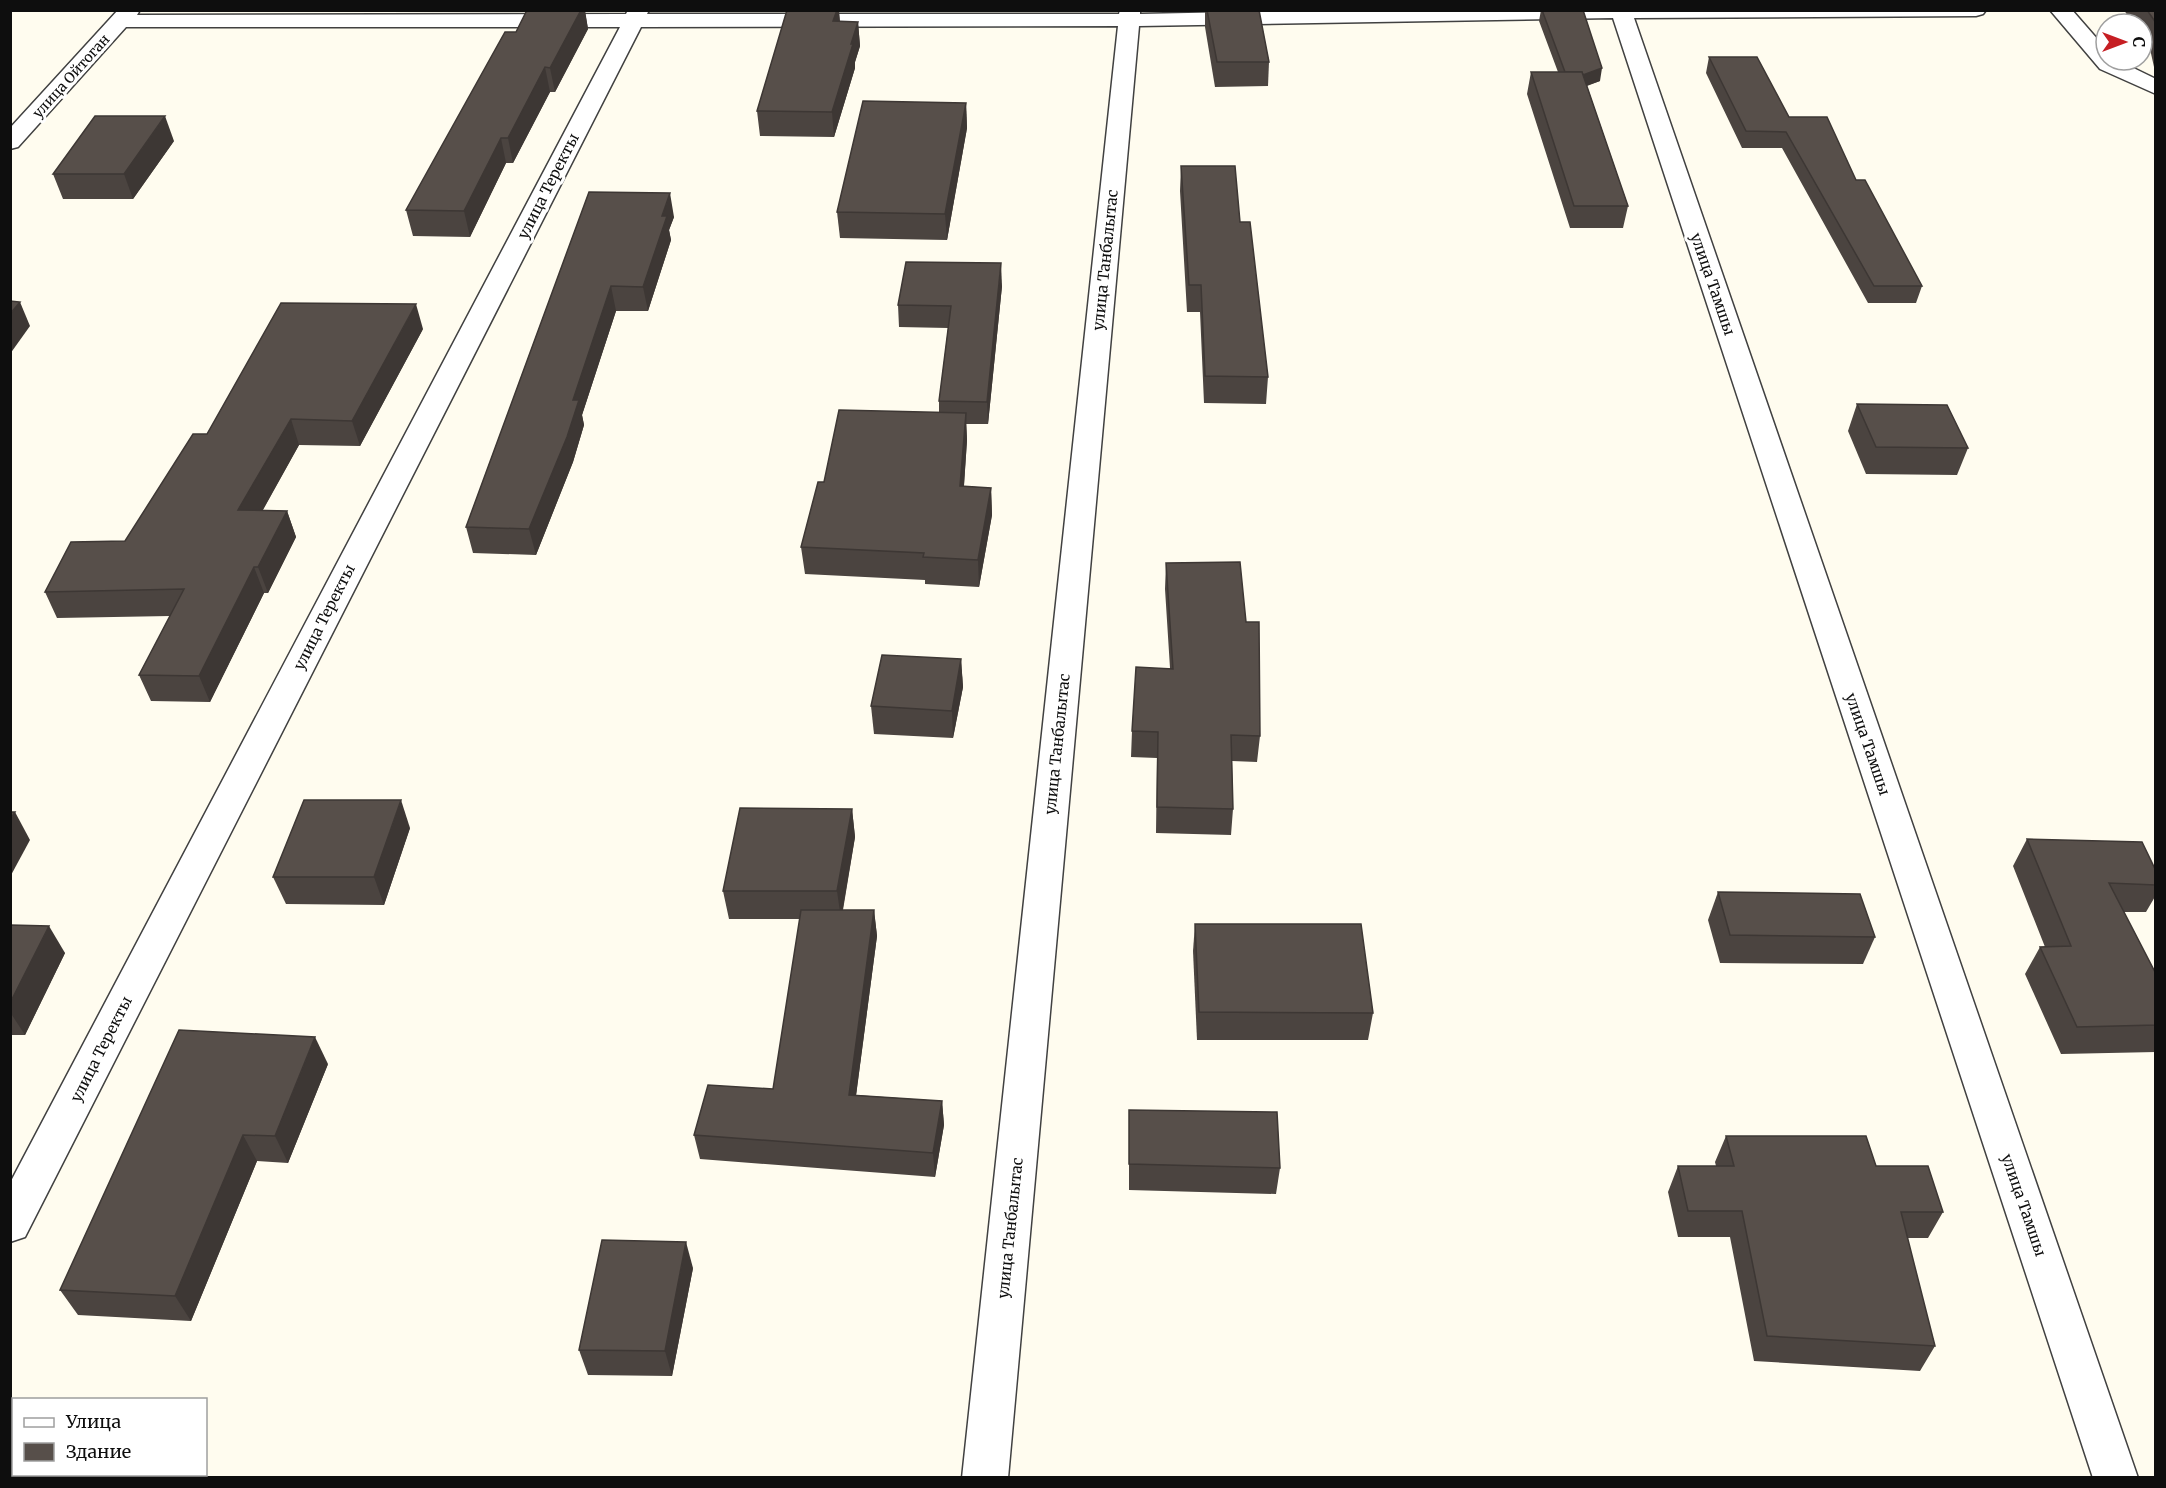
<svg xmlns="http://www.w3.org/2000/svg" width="2166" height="1488" viewBox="0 0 2166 1488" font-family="Merriweather,serif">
<rect width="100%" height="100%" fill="#fffcef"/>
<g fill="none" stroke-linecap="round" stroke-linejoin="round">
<defs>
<g id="minor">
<polygon points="118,10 140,10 137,15 626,14 628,10 649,10 647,14 1119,14 1120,10 1140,10 1140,14 1329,10 1986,10 1983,14 1976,16 1634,18 2138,1478 2093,1478 1613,18 1139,26 1008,1478 962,1478 1118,26 641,27 25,1237 10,1242 10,1183 620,27 126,27 18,147 10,149 10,128"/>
<polygon points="2050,10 2072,10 2106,49 2106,60 2117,60 2156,79 2156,94 2100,69"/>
</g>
</defs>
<!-- minor casing -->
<use href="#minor" stroke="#414141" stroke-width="3"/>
<!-- minor -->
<use href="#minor" fill="#fff" fill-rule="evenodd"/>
</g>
<!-- wall -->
<g fill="#4b4440">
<polygon points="527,10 598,10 597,12 585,12 588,29 555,92 550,92 513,163 506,163 470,237 413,236 406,210 516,32"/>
<polygon points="787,10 846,10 846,12 839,12 840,21 858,22 860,46 855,62 855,68 834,137 760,136 757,111"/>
<polygon points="1205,10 1259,10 1269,62 1268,86 1215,87 1205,27"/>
<polygon points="1541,10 1583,10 1600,81 1587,86 1628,206 1623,228 1570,228 1527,94 1531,72 1558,72 1539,21"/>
<polygon points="2124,10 2156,10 2156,76 2150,49 2142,38 2142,24 2133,24"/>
<polygon points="1709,57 1789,117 1856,180 1922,286 1916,303 1868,303 1782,148 1742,148 1706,73"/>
<polygon points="966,103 967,128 947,240 840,238 837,212"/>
<polygon points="174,141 133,199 63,199 53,174"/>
<polygon points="1181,166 1240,222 1268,377 1266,404 1204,403 1200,312 1187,312 1180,191"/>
<polygon points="589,192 674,217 669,230 671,240 648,311 616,311 582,415 584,425 573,462 536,555 473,553 466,527"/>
<polygon points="1002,286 988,424 966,424 967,440 964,486 991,488 992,515 979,587 925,584 925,580 805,574 801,547 824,482 939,412 939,401 948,328 899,327 898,305"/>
<polygon points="423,329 360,446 299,445 263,510 287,511 296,537 268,593 264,593 210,702 151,701 139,675 170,616 57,618 45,592 125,541 207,434"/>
<polygon points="1857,404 1968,448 1957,475 1866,474 1848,431"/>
<polygon points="1166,563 1260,736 1257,762 1232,761 1233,809 1231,835 1156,833 1157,758 1131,757 1132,731 1170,668 1165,589"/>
<polygon points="961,659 963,687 953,738 874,734 871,706"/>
<polygon points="852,809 855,837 843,910 874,910 877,936 856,1095 942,1101 944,1125 935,1177 700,1159 694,1135 773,1089 800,919 729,919 723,891"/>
<polygon points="410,828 384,905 286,904 273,877"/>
<polygon points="2027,839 2156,871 2156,895 2146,912 2123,912 2156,974 2156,1052 2061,1054 2025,974 2040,947 2045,947 2013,866"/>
<polygon points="1718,892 1875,937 1863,964 1720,963 1708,920"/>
<polygon points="1195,924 1373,1013 1368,1040 1197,1040 1193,951"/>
<polygon points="10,925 65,953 25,1035 10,1035"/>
<polygon points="328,1064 288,1163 257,1161 191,1321 78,1315 60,1290"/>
<polygon points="1129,1110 1280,1168 1276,1194 1129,1190"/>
<polygon points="1726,1136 1876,1166 1943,1212 1928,1238 1907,1238 1935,1346 1920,1371 1754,1361 1730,1237 1678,1237 1668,1192 1678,1166 1716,1166 1715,1162"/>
<polygon points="693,1268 672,1376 588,1375 579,1350"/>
</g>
<!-- shaded-wall -->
<g fill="#3d3734">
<polygon points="581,10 585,10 588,29 555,92 550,68"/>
<polygon points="837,10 839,10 840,29 833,21"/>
<polygon points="858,22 860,46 855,62 855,68 834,137 832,112 851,44"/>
<polygon points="545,67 550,92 513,163 508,138"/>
<polygon points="1602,68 1600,81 1565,93 1568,80"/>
<polygon points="966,103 967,128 947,240 945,214"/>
<polygon points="165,116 174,141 133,199 124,174"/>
<polygon points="501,138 506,163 470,237 464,211"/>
<polygon points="670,193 674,217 669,230 671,240 648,311 643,287 662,216"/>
<polygon points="1001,263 1002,286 988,424 987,402"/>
<polygon points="611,286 616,311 582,415 584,425 573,462 536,555 529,529"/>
<polygon points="20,302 30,326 10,354 10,314"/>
<polygon points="416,304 423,329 360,446 352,421"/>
<polygon points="966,413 967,440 962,513 960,486"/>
<polygon points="291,419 299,445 248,536 238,510"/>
<polygon points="991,488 992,515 979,587 978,560"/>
<polygon points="287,511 296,537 268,593 258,567"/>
<polygon points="254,567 264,593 210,702 199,676"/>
<polygon points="961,659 963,687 953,738 952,711"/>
<polygon points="401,800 410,828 384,905 374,877"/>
<polygon points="852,809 855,837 841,919 837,891"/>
<polygon points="15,812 30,840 10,877 10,820"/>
<polygon points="874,910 877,936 853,1119 849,1095"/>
<polygon points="49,926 65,953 25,1035 10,1012 10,1003"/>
<polygon points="315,1037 328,1064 288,1163 275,1136"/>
<polygon points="942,1101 944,1125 935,1177 933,1153"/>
<polygon points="243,1135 257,1161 191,1321 175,1296"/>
<polygon points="686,1242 693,1268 672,1376 665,1351"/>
</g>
<!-- building -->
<g fill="#574f4a" stroke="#3d3734" stroke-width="1.5">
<polygon points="527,10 581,10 550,68 545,67 508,138 501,138 464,211 406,210 505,32 516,32"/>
<polygon points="787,10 837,10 833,21 858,22 851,44 853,44 832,112 757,111"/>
<polygon points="1207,10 1259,10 1269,62 1217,62"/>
<polygon points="1542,10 1583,10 1602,68 1583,75 1582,72 1565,72"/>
<polygon points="2147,10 2156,10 2156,23"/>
<polygon points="1709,57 1757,57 1789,117 1827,117 1856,180 1865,180 1922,286 1874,286 1786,132 1746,131"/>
<polygon points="1531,72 1582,72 1628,206 1574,206"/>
<polygon points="863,101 966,103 945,214 837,212"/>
<polygon points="95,116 165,116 124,174 53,174"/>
<polygon points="1181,166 1235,166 1240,222 1250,222 1268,377 1205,376 1201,285 1189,285"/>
<polygon points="589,192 670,193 662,216 667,216 643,287 611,286 573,400 579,400 567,437 529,529 466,527"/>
<polygon points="906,262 1001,263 987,402 939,401 951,306 898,305"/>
<polygon points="10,301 20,302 10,314"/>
<polygon points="281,303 416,304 352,421 291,419 238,510 287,511 258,567 254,567 199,676 139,675 184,589 45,592 71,542 125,541 193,434 207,434"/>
<polygon points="1857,404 1947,405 1968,448 1876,447"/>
<polygon points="839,410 966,413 960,486 991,488 978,560 923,557 924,553 801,547 818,482 824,482"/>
<polygon points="1240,562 1246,622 1259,622 1260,736 1231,735 1233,809 1157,807 1158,732 1132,731 1136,667 1173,669 1166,563"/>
<polygon points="882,655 961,659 952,711 871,706"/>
<polygon points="304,800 401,800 374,877 273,877"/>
<polygon points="740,808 852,809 837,891 723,891"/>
<polygon points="10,812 15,812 10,820"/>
<polygon points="2027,839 2142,842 2156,871 2156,885 2109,883 2156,974 2156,1025 2077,1027 2040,947 2071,946"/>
<polygon points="1718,892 1860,894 1875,937 1730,935"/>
<polygon points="801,910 874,910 849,1095 942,1101 933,1153 694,1135 708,1085 773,1089"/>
<polygon points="1195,924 1361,924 1373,1013 1199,1012"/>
<polygon points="10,925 49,926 10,1003"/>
<polygon points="179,1030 315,1037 275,1136 243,1135 175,1296 60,1290"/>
<polygon points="1129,1110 1277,1112 1280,1168 1129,1164"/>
<polygon points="1726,1136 1866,1136 1876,1166 1928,1166 1943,1212 1901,1212 1935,1346 1767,1336 1742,1211 1688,1211 1678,1166 1734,1166"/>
<polygon points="602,1240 686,1242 665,1351 579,1350"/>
</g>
<g text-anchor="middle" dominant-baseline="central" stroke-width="6" stroke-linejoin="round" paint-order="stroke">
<!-- far-street labels -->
<g font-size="14" fill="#0e0e0e" stroke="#fff">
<text transform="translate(71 76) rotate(-48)">улица Ойтоган</text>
</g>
<!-- street labels -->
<g font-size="15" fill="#0e0e0e" stroke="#fff">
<text transform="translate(548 186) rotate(-63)">улица Теректы</text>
<text transform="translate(1105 260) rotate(-84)">улица Танбалытас</text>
<text transform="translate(1713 284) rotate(71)">улица Тамшы</text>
<text transform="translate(324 617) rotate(-63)">улица Теректы</text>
<text transform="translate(1057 744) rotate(-84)">улица Танбалытас</text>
<text transform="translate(1868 744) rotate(71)">улица Тамшы</text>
<text transform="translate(101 1049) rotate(-63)">улица Теректы</text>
<text transform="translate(2024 1205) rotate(71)">улица Тамшы</text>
<text transform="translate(1010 1228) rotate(-84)">улица Танбалытас</text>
</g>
</g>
<!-- border -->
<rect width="2166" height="1488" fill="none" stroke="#0e0e0e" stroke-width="24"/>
<!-- legend -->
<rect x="12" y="1398" width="195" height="78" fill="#ffffff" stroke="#9f9f9f" stroke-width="1.5"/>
<rect x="24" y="1418" width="30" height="9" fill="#ffffff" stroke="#9f9f9f" stroke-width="1.5"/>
<text x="66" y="1428" font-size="18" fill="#0e0e0e">Улица</text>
<rect x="24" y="1443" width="30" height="18" fill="#574f4a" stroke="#9f9f9f" stroke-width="1.5"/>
<text x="66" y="1458" font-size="18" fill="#0e0e0e">Здание</text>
<!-- north arrow -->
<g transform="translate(2124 42) rotate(90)"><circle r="28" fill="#ffffff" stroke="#9f9f9f" stroke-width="1.5"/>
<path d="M0-4.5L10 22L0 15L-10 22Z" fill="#c61e23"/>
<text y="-9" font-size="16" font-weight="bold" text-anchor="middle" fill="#0e0e0e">С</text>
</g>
</svg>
